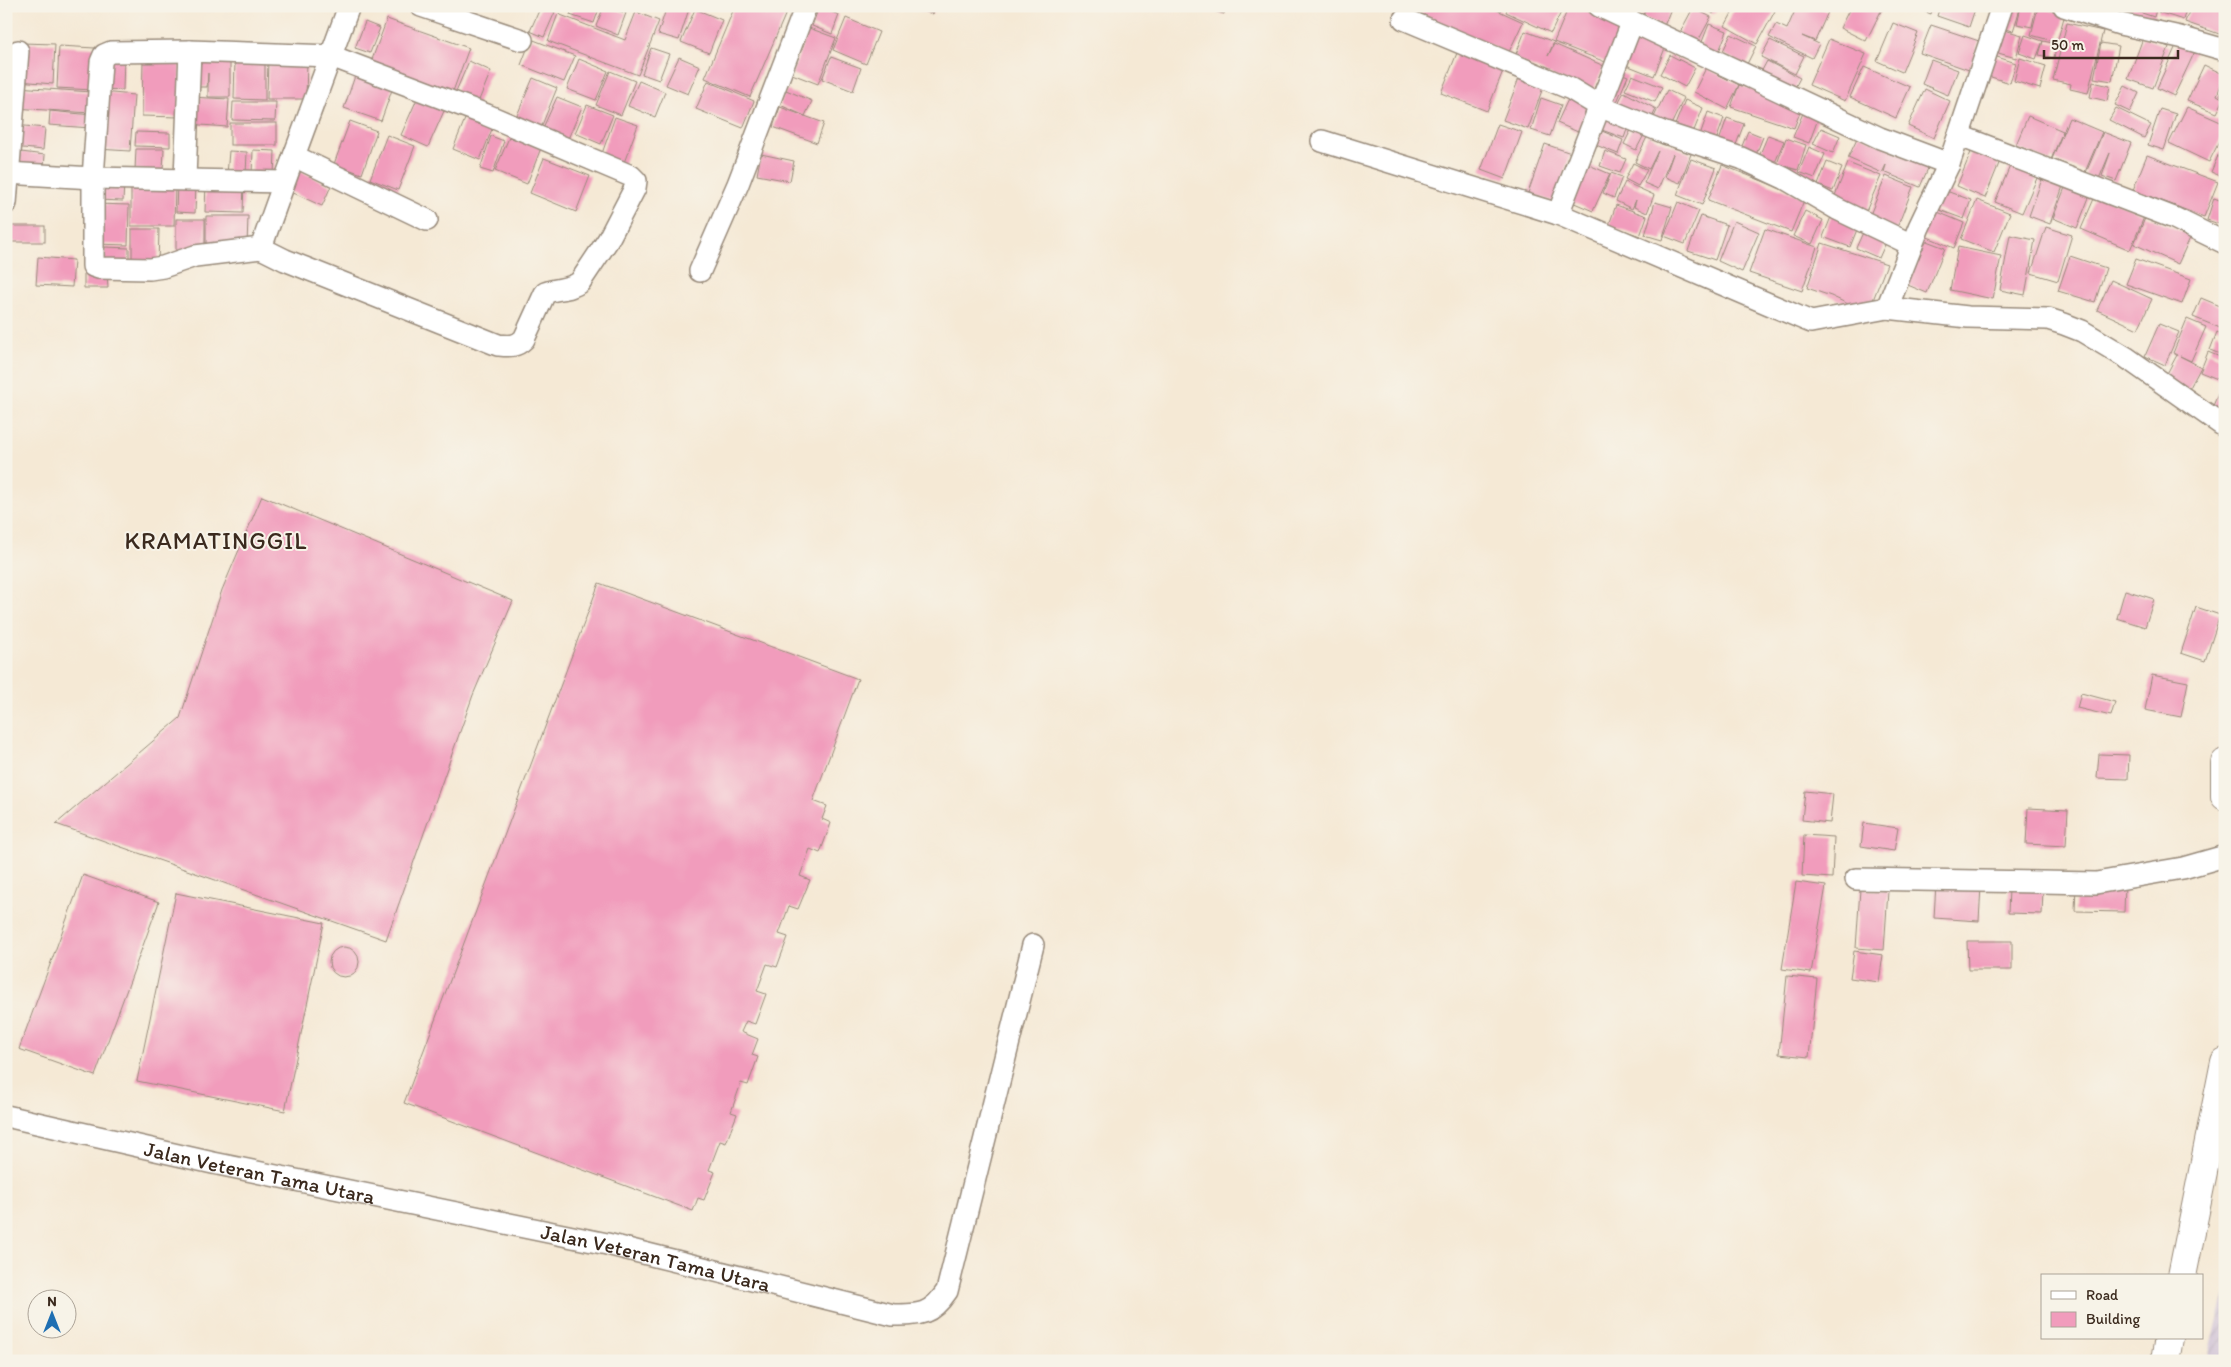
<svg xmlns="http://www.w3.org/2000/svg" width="2231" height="1367" viewBox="0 0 2231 1367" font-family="Itim,sans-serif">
<defs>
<pattern id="industrial-furrows" width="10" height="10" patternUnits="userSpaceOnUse" patternTransform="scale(1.25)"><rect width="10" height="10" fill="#ccbed4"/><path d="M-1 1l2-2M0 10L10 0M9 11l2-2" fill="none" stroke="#b0a3b6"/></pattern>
</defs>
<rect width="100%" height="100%" fill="#f7f3e8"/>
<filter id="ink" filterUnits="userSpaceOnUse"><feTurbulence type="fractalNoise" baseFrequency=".02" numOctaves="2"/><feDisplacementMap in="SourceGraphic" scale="10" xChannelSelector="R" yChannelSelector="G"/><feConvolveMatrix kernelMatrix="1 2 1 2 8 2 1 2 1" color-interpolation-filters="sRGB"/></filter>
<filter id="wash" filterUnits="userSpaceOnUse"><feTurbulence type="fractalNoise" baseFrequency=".0096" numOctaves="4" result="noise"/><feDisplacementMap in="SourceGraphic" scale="20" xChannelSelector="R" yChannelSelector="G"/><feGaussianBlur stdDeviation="1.12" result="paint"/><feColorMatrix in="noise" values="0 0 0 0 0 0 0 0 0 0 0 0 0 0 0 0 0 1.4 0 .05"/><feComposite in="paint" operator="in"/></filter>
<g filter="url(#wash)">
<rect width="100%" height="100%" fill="#f5e9d5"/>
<!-- industrial -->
<polygon fill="url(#industrial-furrows)" points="2225,1294 2225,1361 2207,1361"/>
<g id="blocks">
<!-- building -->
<g fill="#f19cbc">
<polygon points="541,6 555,12 544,37 530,31"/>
<polygon points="573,6 600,6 594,23 570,15"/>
<polygon points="604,6 626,13 618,35 596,26"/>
<polygon points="667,6 679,6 689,9 679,40 658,34"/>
<polygon points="735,6 789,6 750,97 705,78"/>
<polygon points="838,6 853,6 851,11"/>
<polygon points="912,6 935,6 933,14 912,8"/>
<polygon points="1197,6 1226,6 1224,14"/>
<polygon points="1411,6 1488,6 1523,22 1508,54 1414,10 1415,8"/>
<polygon points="1491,6 1503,6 1500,11"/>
<polygon points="1508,6 1564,6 1551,33 1506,12"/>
<polygon points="1569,6 1575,6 1623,25 1608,63 1554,42"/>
<polygon points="1614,6 1641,6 1636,17"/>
<polygon points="1647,6 1672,6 1664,26 1642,17"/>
<polygon points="1704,6 1720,6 1713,14"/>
<polygon points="1736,6 1767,6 1775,11 1757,44 1725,26"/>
<polygon points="1797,6 1815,6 1828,12 1815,41 1802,36 1819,44 1812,58 1769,37 1776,24 1787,29"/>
<polygon points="1851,6 1877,6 1882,9 1866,41 1840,28"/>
<polygon points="1911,6 1933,6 1931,14"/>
<polygon points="1940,6 1976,6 1969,27 1937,16"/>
<polygon points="2005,6 2021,6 2013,31 1999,27"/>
<polygon points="2021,6 2036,6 2032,27 2017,24"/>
<polygon points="2121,6 2157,6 2154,17"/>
<polygon points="2160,6 2187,6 2183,20 2158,12"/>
<polygon points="2191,6 2225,6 2225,36 2185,22"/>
<polygon points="819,7 839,15 832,34 812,26"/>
<polygon points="2038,7 2065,14 2057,42 2031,35"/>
<polygon points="1693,8 1711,17 1696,45 1678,36"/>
<polygon points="695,9 722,20 709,53 681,42"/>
<polygon points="636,12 659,21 638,75 548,41 558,14 625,40"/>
<polygon points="846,18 879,32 866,64 833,50"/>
<polygon points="387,19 469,48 452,94 370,65"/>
<polygon points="365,22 380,28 370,53 355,48"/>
<polygon points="1893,23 1918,33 1902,72 1877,61"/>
<polygon points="2067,23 2103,31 2088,93 2070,89 2071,84 2053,80"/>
<polygon points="1709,24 1727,31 1716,59 1698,52"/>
<polygon points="1931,25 1979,41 1969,70 1920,53"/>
<polygon points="809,28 836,38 818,84 792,74"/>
<polygon points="1997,28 2022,35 2016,58 1991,51"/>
<polygon points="1635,30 1667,43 1654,76 1621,63"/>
<polygon points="1525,31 1554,42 1548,56 1554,44 1604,66 1592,93 1514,59"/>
<polygon points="1731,34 1756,46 1746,66 1722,53"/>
<polygon points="2025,35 2043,41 2036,59 2019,53"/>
<polygon points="2143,38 2169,47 2153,88 2128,79"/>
<polygon points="531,39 575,56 564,82 521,65"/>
<polygon points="1829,39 1866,54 1845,101 1809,85"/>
<polygon points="2179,39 2197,47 2174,96 2157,88"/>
<polygon points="1770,40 1804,56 1795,74 1761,57"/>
<polygon points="2043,41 2057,44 2054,58 2039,55"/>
<polygon points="22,43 55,44 53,84 19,81"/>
<polygon points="2101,43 2119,46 2112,81 2094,78"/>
<polygon points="59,46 95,48 93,90 57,88"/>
<polygon points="651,48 669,54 659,80 642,74"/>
<polygon points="1457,53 1503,71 1487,111 1441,93"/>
<polygon points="104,55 124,56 123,90 103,89"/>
<polygon points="1670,55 1695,68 1685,87 1660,74"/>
<polygon points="1994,56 2016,63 2010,83 1988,76"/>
<polygon points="679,57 700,66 688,94 666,85"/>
<polygon points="831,57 861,68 853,91 822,79"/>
<polygon points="143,58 180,59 179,117 142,116"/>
<polygon points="2020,58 2046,66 2040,89 2014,81"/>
<polygon points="579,59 608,71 596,100 567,89"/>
<polygon points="191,60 230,60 230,97 208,97 208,73 207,87 191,87"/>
<polygon points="235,60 265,61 265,100 234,99"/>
<polygon points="268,60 307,61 306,99 267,99"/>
<polygon points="1931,60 1958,70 1948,95 1922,84"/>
<polygon points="469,61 491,71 477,105 454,96"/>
<polygon points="1767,61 1800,78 1792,93 1759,76"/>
<polygon points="2204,65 2225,75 2217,95 2224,99 2217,113 2187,101"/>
<polygon points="1864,67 1910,87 1896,118 1850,97"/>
<polygon points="1706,68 1739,85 1802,107 1794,128 1731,107 1739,85 1727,109 1694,92"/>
<polygon points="610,71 635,81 621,115 596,105"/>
<polygon points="1615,71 1628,76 1616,104 1604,99"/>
<polygon points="356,73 393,87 381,121 344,108"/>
<polygon points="1521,73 1545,82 1528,129 1503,120"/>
<polygon points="1632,75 1662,87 1655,102 1625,90"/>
<polygon points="533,78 557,88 540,130 515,120"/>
<polygon points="639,81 665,92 655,117 628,106"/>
<polygon points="708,81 754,101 743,128 696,109"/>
<polygon points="2093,82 2110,86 2107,101 2090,97"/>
<polygon points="2225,82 2225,97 2220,95"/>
<polygon points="2125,86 2139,93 2130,112 2115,105"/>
<polygon points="16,87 92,92 91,113 15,108"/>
<polygon points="1925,89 1950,101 1934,138 1908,126"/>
<polygon points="786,90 812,101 805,116 780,105"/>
<polygon points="1667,90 1684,98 1671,125 1654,117"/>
<polygon points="102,92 134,95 130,151 97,149"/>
<polygon points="1624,92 1656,109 1650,122 1617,105"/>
<polygon points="1570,95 1590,105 1578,132 1557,123"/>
<polygon points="190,97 229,99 227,127 188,124"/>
<polygon points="557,97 582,107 567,141 542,130"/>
<polygon points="1541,98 1561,105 1550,136 1531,130"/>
<polygon points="417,99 444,111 428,147 401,135"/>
<polygon points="1685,100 1703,108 1693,133 1675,125"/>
<polygon points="233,102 276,102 275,121 232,120"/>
<polygon points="587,105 613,115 601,144 575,133"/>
<polygon points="780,107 824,123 817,143 773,127"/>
<polygon points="2187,107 2225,124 2225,130 2209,162 2169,143"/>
<polygon points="2116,108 2151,125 2144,138 2109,120"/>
<polygon points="2160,109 2176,114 2164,150 2148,145"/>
<polygon points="50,111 92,115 91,128 49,125"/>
<polygon points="1708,112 1724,118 1716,141 1700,135"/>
<polygon points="1803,113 1818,119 1809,143 1793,137"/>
<polygon points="467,114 494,124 480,160 453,149"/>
<polygon points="1601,114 1629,124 1624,138 1596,128"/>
<polygon points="2028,116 2063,131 2050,162 2015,147"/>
<polygon points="615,117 638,125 622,168 600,159"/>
<polygon points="1727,118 1744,124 1734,150 1718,144"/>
<polygon points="2069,118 2102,132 2085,172 2052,159"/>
<polygon points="350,121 377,131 362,174 334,164"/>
<rect x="230" y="123" width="47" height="22"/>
<polygon points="1498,124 1522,132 1505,179 1481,170"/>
<polygon points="15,125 45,128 43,150 13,147"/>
<polygon points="1633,126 1645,133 1636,150 1624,144"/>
<polygon points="1821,128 1840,136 1833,153 1813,144"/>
<polygon points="1602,131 1623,140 1618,154 1596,145"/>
<polygon points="1748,131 1763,137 1755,157 1740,151"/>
<polygon points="136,132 170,133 170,147 135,146"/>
<polygon points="2103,132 2131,143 2116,181 2102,176 2110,153 2098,181 2085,175"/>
<polygon points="387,135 415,146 398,190 370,179"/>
<polygon points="510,135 541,148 527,184 495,171"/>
<polygon points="1648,135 1691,154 1680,183 1665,177 1673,154 1658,189 1644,183 1658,151 1649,169 1635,162"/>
<polygon points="1768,135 1784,141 1774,165 1758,159"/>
<polygon points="1859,135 1929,166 1920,187 1884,172 1886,165 1882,173 1848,158"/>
<polygon points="491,136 504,141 493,173 480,169"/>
<polygon points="1786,138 1806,145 1798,170 1777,164"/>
<polygon points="2225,139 2225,178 2211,172"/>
<polygon points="1545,144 1571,153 1554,202 1528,193"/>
<polygon points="1974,145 2002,156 1985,198 1957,186"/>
<polygon points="1809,147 1825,154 1815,178 1799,172"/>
<polygon points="136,149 164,149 163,171 135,170"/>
<polygon points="253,150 275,151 274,175 252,174"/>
<polygon points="229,151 247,152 246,175 227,175"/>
<polygon points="1605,151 1626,159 1620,173 1600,166"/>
<polygon points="21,152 45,155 44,167 20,164"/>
<polygon points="761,154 794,161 790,181 757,175"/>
<polygon points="2147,155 2218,182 2204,217 2133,190"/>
<polygon points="544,158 590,176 576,212 530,193"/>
<polygon points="1691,159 1716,168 1702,205 1677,195"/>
<polygon points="1582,162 1610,174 1593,211 1565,199"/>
<polygon points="1827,162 1842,168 1833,191 1818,185"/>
<polygon points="1633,163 1647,170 1638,186 1625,179"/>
<polygon points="1848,163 1881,176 1864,216 1832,203"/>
<polygon points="1722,165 1805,198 1791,232 1708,200"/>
<polygon points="2010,166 2037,178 2022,213 1995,202"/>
<polygon points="296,169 331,186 322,206 287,190"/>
<polygon points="1611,173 1622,177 1614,198 1603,193"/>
<polygon points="1886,176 1913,187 1895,233 1867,222"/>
<polygon points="2042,179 2063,186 2050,224 2029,216"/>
<polygon points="97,181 124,183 123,201 96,200"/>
<polygon points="206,181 244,182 243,213 205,212"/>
<polygon points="1625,182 1654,195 1647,213 1634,207 1636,200 1632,209 1616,201"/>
<polygon points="131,183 175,184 174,226 131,226"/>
<polygon points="177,183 196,184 195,213 176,212"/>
<polygon points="2066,185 2090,195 2077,228 2053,218"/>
<polygon points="1938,188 1971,200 1964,219 1931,207"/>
<polygon points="2096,194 2145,215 2130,250 2081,229"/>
<polygon points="2214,198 2225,202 2225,226 2207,220"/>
<polygon points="1977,200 2010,213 1994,252 1961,239"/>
<polygon points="1655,202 1672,207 1662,240 1645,235"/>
<polygon points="1678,202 1699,211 1685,244 1664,236"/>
<polygon points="96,204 129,205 128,245 95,244"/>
<polygon points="1616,205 1647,216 1640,236 1609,225"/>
<polygon points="1928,208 1964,223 1954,248 1918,233"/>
<polygon points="1805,211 1823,220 1812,244 1793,236"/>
<polygon points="1833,212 1860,222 1850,247 1823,237"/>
<polygon points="206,216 248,216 247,246 206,245"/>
<polygon points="1701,216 1727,225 1715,260 1688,251"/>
<polygon points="2146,216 2191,236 2178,264 2134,244"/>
<rect x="176" y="219" width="29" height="32"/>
<polygon points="1734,221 1759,232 1742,272 1718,261"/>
<rect x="9" y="226" width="36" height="16"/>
<polygon points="2046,227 2072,235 2058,281 2031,273"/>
<polygon points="1865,228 1888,238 1879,258 1856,248"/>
<polygon points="132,229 159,229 158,266 132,267"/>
<polygon points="1765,229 1817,247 1802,291 1749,273"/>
<polygon points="2010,235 2035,240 2025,295 2000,290"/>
<polygon points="1916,237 1945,248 1927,293 1898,281"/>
<polygon points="1822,243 1887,264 1873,300 1848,304 1831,296 1807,288"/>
<polygon points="105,247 129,248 129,267 104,266"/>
<polygon points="1958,247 2001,256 1993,299 1950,290"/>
<polygon points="2070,256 2106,268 2095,302 2058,291"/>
<polygon points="38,257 74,260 72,287 36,285"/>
<polygon points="2136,259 2191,279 2182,304 2126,284"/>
<polygon points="84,272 107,272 108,288 84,288"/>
<polygon points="2111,280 2152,299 2138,329 2097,310"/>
<polygon points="2201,298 2225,308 2225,330 2193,317"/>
<polygon points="2187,319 2206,327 2191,361 2180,356 2201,367 2187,393 2163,381 2177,355 2173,353"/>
<polygon points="2159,324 2179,332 2165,365 2145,356"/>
<polygon points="2217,332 2225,336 2225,356 2210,350"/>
<polygon points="2208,352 2225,359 2225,382 2200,372"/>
<polygon points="2222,385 2225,386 2225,414 2212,408"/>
<polygon points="262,496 513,601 473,695 386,940 56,824 180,718 222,590"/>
<polygon points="599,583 858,679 813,801 827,806 822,819 831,823 820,853 810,849 800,876 810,880 798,909 789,906 779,934 788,937 777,967 767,964 757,991 766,994 755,1024 746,1021 741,1032 758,1039 752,1055 758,1057 748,1085 741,1083 731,1112 737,1114 726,1143 720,1141 709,1170 715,1172 704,1200 698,1198 693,1211 404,1103"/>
<polygon points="2125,590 2154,599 2145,627 2117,618"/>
<polygon points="2196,607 2220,615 2205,661 2181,653"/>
<polygon points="2152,675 2188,682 2181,717 2145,710"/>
<polygon points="2081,693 2115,702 2111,716 2077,708"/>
<polygon points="2099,754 2129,755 2128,779 2097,778"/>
<polygon points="1805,791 1833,794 1830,823 1802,820"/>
<polygon points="2028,808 2068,810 2066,846 2026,844"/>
<polygon points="1864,823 1898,828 1894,851 1861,846"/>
<polygon points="1804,835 1834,837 1832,878 1802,876"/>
<polygon points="83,875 159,902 95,1076 19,1049"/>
<polygon points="1796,882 1826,886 1811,973 1782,969"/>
<polygon points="1936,883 1981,886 1979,921 1934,918"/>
<polygon points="2076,883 2125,884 2124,912 2075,911"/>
<polygon points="2009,888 2043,889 2042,914 2008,913"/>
<polygon points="1860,889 1888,891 1884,950 1856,948"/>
<polygon points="176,893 324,923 285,1111 137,1081"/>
<polygon points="1967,941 2012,941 2012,970 1968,970"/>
<circle cx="344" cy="962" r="15"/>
<polygon points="1854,951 1883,955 1879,982 1850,978"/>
<polygon points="1787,976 1817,979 1809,1057 1779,1054"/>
</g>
</g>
</g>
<g filter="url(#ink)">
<use href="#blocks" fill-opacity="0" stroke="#988a7a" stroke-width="1"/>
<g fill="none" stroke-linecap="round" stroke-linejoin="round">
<defs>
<g id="minor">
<polyline points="421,6 522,40"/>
<polyline points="1599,6 1880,138 1949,164"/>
<polyline points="2064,6 2120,24 2180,37 2225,50"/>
<polyline points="1404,19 1571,89 1599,106 1665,133 1741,158 1784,178 1837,209 1912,245"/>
<polyline points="190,51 111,52 104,55 101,62 93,178 93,266 99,268 150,269 163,267 195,256 261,248"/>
<polyline points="1960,136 2174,218 2225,243"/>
<polyline points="1322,141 1558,214 1811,322 1887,308 1968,317 2048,319 2064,324 2082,331 2127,358 2225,427"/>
<polyline points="294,156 427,220"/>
<polyline points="6,173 93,178 284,182"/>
<path d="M185,178l5,-127 141,5 156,59 144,61 5,5 -1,7 -27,52 -28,42c-10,8 -23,6 -35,11l-21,46c-8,8 -15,7 -26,6l-213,-85 -24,-12c28,-81 59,-161 88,-242"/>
<polyline points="6,203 18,51"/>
<polyline points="1558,214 1632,23"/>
<polyline points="700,271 738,184 806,6"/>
<polyline points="1887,308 1919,227 1949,164 2002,6"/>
<polyline points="1856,879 2096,883 2183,868 2225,856"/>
<path id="s1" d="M6,1116l207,47 394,81 286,71c27,0 38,0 54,-24l86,-346"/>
</g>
<g id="secondary">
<polyline points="2225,763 2225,796"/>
<polyline points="2182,1276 2225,1062"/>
<polyline points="2165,1361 2169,1338"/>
</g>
</defs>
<!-- minor casing -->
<use href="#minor" stroke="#988a7a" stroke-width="24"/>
<!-- secondary casing -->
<use href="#secondary" stroke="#988a7a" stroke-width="30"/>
<!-- minor -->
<use href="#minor" stroke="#fff" stroke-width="21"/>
<!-- secondary -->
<use href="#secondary" stroke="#fff" stroke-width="28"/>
</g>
</g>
<g text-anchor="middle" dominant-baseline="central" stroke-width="4" stroke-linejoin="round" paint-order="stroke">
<!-- street labels -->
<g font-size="21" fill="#3b2a1e" stroke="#f7f3e8">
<text stroke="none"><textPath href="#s1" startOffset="260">Jalan Veteran Tama Utara</textPath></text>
<text stroke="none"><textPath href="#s1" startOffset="665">Jalan Veteran Tama Utara</textPath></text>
</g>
<!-- quarter labels -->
<g font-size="24" letter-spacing="1" fill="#3b2a1e" stroke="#f7f3e8">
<text x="216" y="540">KRAMATINGGIL</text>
</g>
</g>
<!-- margin -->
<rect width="2231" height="1367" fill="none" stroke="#f7f3e8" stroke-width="25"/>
<!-- legend -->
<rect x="2041" y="1274" width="162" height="65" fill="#f7f3e8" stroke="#aca397"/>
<rect x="2051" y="1291" width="25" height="8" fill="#ffffff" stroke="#aca397"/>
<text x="2086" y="1300" font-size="15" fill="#3b2a1e">Road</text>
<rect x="2051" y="1312" width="25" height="15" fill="#f19cbc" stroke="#aca397"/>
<text x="2086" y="1324" font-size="15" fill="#3b2a1e">Building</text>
<!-- north arrow -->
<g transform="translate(52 1314)"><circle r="24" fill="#f7f3e8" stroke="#aca397"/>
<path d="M0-4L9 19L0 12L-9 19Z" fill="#1f6fb2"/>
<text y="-8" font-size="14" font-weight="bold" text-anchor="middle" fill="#3b2a1e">N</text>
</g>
<!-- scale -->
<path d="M2044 50v8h134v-8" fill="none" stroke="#3b2a1e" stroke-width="2.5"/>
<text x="2051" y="50" font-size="15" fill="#3b2a1e" stroke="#f7f3e8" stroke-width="4" paint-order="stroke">50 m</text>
</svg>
